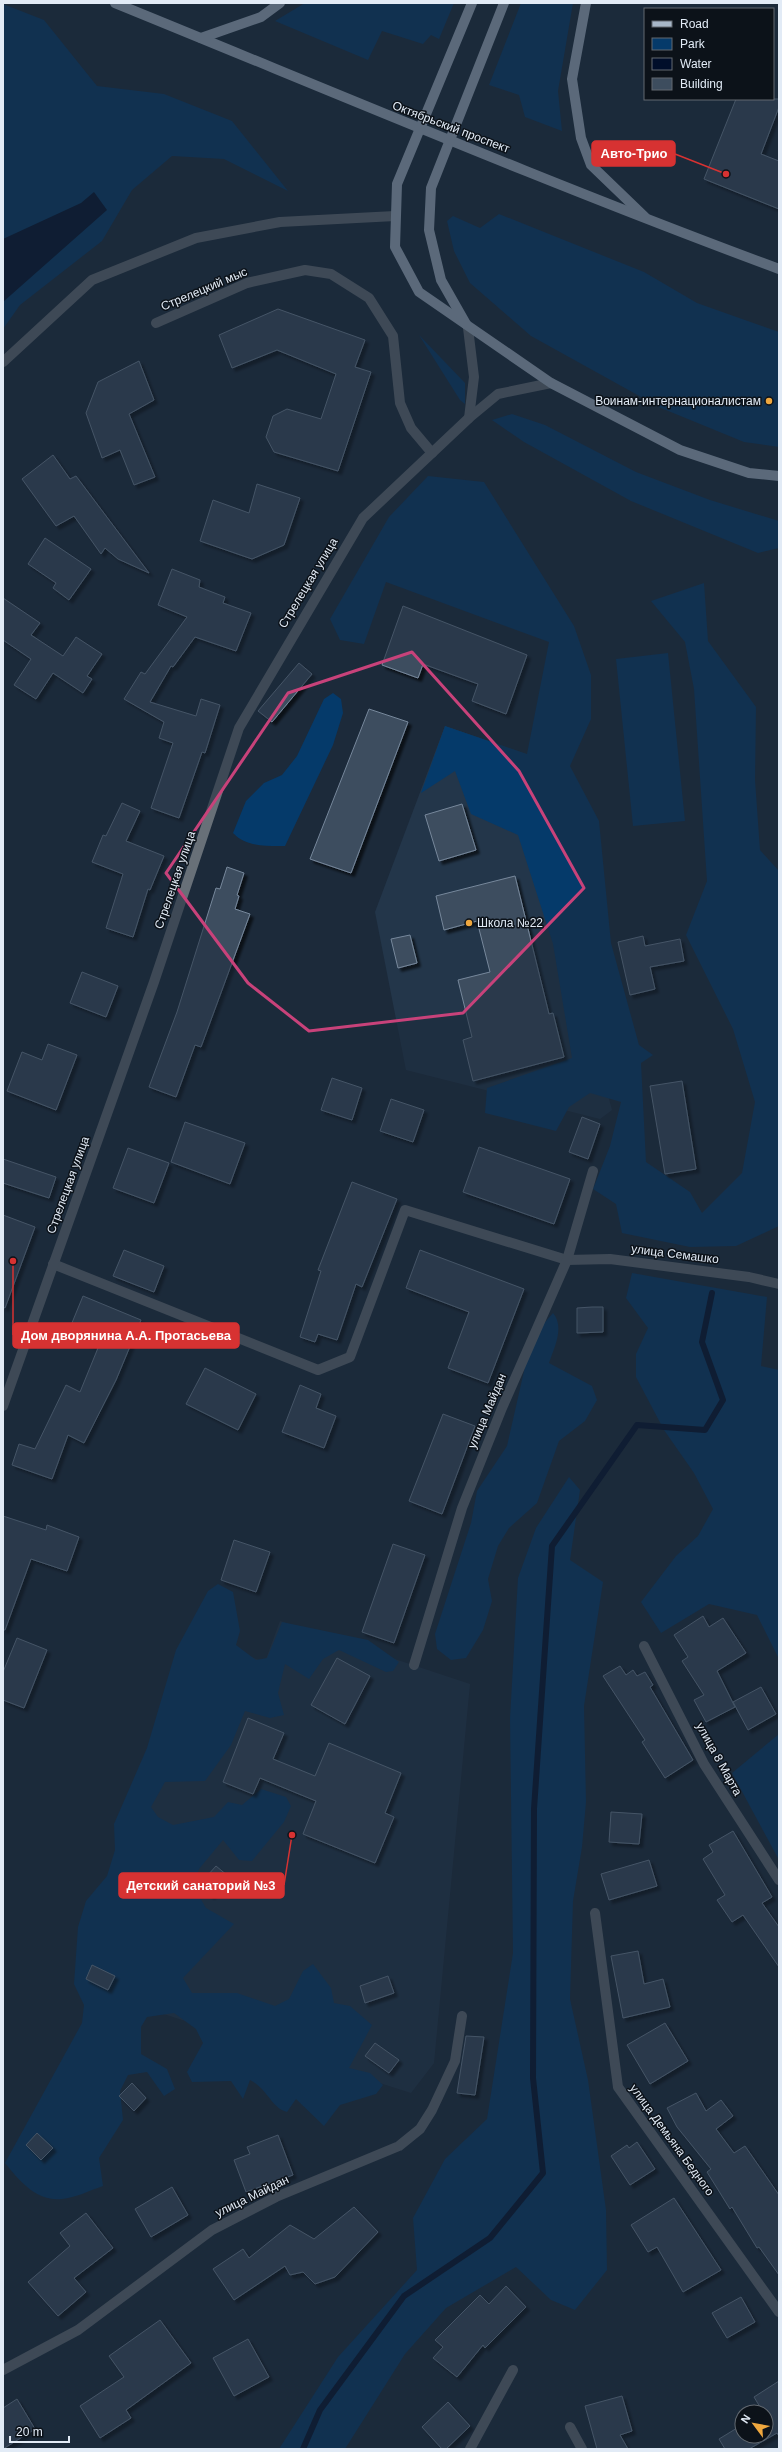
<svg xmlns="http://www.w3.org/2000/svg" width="782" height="2452" viewBox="0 0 782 2452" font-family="Helvetica,sans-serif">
<defs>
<filter id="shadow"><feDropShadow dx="3.5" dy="3.5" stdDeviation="1" flood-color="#0009"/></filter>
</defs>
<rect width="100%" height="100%" fill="#1c2a3a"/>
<!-- built -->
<g fill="#23364a">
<polygon points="445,726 546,761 564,934 612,1110 600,1119 406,1070 375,912"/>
<polygon points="280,1621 470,1684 434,2063 411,2093 76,1986 199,1639 265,1662"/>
</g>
<!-- green -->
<g fill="#053a6a" fill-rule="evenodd">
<polygon points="305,3 454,3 439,39 431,35 423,44 382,31 368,60 275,21"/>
<polygon points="521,3 573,3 558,91 562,131 525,117 519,95 489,85"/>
<polygon points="3,4 44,20 97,86 164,94 232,121 288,191 224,159 172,156 132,190 102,241 20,305 3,329"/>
<polygon points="499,214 644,272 697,303 779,332 779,447 744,442 661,408 531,336 470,283 454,251 447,221 453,216 480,228"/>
<polygon points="419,335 465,383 465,404 460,400"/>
<polygon points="512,414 545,425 636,472 710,500 779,521 779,548 758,553 631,501 524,442 492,420"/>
<polygon points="428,476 484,482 574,626 591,675 591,719 570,766 599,821 611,943 639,1045 653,1055 641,1063 646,1162 690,1192 702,1213 742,1173 755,1102 733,1029 686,935 707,881 694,689 685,642 651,601 704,583 708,641 756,707 755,780 760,850 779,871 779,1226 736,1246 690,1247 622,1233 616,1204 593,1189 610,1146 621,1102 590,1093 569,1107 556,1131 485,1113 487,1088 572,1058 553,944 518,835 471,814 455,771 421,793 445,726 527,754 549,642 386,582 364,644 340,640 330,619 389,517"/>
<polygon points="668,653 685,821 633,826 616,659"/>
<path d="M333,693l8,6 2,14 -10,32 -48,101c-18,0 -39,1 -52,-13l13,-32 18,-18 18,-8 15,-19 27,-57z"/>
<polygon points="632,1273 767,1297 761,1366 779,1370 779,1659 757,1615 709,1604 661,1633 641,1602 676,1556 698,1536 713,1509 694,1473 664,1430 636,1377 636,1354 648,1328 626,1298"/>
<path d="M553,1313c12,14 1,35 -4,50l43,23 5,14 -12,21 -26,20 -22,62 -28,25 -11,18 -10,33 4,22 -9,29 -17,28 -15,2 -14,-11 -2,-15 36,-111 6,-32 30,-45 20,-88 13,-30z"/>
<polygon points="569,1477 580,1490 570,1560 603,1582 584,1706 586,1802 582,1847 573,1901 570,1999 588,2080 606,2210 607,2270 575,2310 551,2300 516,2267 446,2308 405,2354 345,2449 279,2449 338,2357 417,2270 413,2218 445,2159 487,2119 513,1953 510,1718 518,1578 536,1528"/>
<path d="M218,1584l15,8 7,39 -4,14 20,15 11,-2 15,-36 86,18 31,22 -6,9 -7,1 -47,-22 -16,9 -14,20 -24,-15 -7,29 6,22 -14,3 -25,-7 -14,34 -26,36 -40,1 -14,25 7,10 15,8 41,-8 14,-15 14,3 19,-16 25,8 5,9 -7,16 -32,39 -13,-1 -16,-20 -24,29 -6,17 13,22 28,16 -51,54 9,15h45l38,13 14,-7 14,-28 10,-7 18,24 3,15 16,3 22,19 -23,43 21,5 13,12 -7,9 -36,11 -16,21 -28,-27 -9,13c-16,-4 -19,-23 -37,-32l-7,19 -12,-18 -39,1 -5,-10 16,-29 -7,-14 -22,-16 -27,4 -6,10v27l26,15 8,20 -11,7 -17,-24 -19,3 -8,16 3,29 -24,38 4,28c-12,4 -28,12 -41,13 -26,3 -43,-19 -57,-36l77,-140 2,-18 -10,-21 4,-57 8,-26 21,-25 8,-26 -1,-26 33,-76 29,-98 32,-59zM92,1966l16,24 -22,-11z"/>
<polygon points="779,1734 779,1860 732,1773"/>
</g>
<!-- water -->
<polygon fill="#000e2a" points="94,192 107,210 3,302 3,239 81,203"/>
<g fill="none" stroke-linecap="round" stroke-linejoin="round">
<!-- stream -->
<polyline stroke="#000e2a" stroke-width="6" points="303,2449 320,2410 404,2296 490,2238 543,2173 533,2078 534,1809 552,1546 637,1425 705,1430 723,1400 702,1342 712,1293"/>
</g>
<!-- building -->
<g fill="#3d4d5e" stroke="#77889c" filter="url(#shadow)">
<polygon points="736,99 779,99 779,107 761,154 779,161 779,209 704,179"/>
<polygon points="278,309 365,340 355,367 371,372 338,471 274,452 266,437 273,416 287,409 321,419 336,374 277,350 232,368 219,335"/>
<polygon points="139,361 154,400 129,414 155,477 134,485 120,450 102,458 86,413 98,382"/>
<polygon points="53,455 70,479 76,476 149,573 118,559 105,548 101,554 74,516 56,526 22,479"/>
<polygon points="257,484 300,498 284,545 252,559 200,541 213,500 249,513"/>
<polygon points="45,538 91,569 69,600 53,588 56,583 28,564"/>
<polygon points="172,569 200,580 199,587 225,597 223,603 251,613 236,651 195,637 173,667 171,666 150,702 196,716 201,699 220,705 205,753 202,752 179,818 151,808 173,743 159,738 164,722 124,699 141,672 145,674 187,617 158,605"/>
<polygon points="3,598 40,623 31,635 63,656 76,637 102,654 87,676 92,679 83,693 53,673 36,699 14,685 31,659 3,640"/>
<polygon points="403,606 527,655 506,714 472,701 478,684 423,664 418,678 382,665"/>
<polygon points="299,663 312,674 272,722 258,711"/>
<polygon points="369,709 408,722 351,873 310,859"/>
<polygon points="122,803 140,811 126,841 164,856 150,890 148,889 133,937 106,928 123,874 92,862 103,835 106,836"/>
<polygon points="462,804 476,850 439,861 425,815"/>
<polygon points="227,867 244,873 237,895 239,896 235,909 250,914 201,1047 195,1045 176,1097 149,1087 177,1012 216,888 220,889"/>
<polygon points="515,876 549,1014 553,1013 564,1057 473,1081 463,1040 472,1037 458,980 490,972 477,921 444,930 436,896"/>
<polygon points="410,935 417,963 398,968 391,939"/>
<polygon points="643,936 645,946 680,939 684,961 650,967 655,989 630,995 618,942"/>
<polygon points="82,972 118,986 106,1017 70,1003"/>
<polygon points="48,1044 77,1055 56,1110 7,1091 22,1052 42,1060"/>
<polygon points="332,1078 362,1088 352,1120 321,1110"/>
<polygon points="682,1081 696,1169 665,1174 650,1086"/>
<polygon points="391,1099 424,1110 413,1142 380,1131"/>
<polygon points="582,1117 600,1124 588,1159 569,1152"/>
<polygon points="185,1122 245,1143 230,1184 171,1162"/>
<polygon points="479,1147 570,1179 554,1224 463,1192"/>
<polygon points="128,1148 169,1163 154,1203 113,1188"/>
<polygon points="3,1159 56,1177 49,1198 3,1183"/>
<polygon points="352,1182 397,1199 362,1287 356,1284 337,1340 318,1334 315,1342 300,1337 321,1271 318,1270"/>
<polygon points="3,1215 35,1227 5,1308 3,1307"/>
<polygon points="124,1250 164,1266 154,1292 113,1276"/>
<polygon points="420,1250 524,1289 488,1383 448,1368 469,1312 406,1288"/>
<polygon points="83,1296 141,1320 116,1380 84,1443 68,1435 52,1479 12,1465 19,1444 35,1449 66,1385 80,1392 98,1348 67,1335"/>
<polygon points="592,1307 603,1307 603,1332 577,1333 577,1308"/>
<polygon points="205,1368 256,1394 238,1430 186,1404"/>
<polygon points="300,1385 321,1394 316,1408 336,1416 324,1448 282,1432"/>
<polygon points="443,1414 475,1426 442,1514 409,1501"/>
<polygon points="3,1516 46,1530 47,1525 79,1537 67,1571 31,1559 5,1630 3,1630"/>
<polygon points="234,1540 270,1552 256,1592 221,1580"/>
<polygon points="393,1544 425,1555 394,1643 362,1632"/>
<polygon points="703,1616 709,1627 723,1618 746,1653 717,1671 735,1707 706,1722 694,1700 704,1695 682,1661 688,1657 674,1635"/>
<polygon points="17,1638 47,1650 24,1708 3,1700 3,1672"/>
<polygon points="337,1658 370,1676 345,1724 311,1705"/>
<polygon points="620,1666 626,1675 633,1670 637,1676 645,1672 653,1685 650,1687 693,1760 665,1778 642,1742 645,1740 603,1676"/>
<polygon points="761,1687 776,1714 748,1730 733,1702"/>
<polygon points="248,1718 284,1733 273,1759 315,1776 329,1743 401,1773 385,1813 394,1817 375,1863 303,1834 316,1801 260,1778 253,1794 223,1782"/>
<polygon points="611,1812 642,1814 639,1844 609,1842"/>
<polygon points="733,1831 772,1897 762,1903 779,1927 779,1967 743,1915 732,1922 717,1900 725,1895 703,1859 713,1852 709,1845"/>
<polygon points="649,1860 657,1886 609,1900 601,1874"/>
<polygon points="216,1866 228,1876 211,1896 199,1885"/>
<polygon points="638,1951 644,1984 663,1979 670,2007 623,2018 611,1956"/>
<polygon points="92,1965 115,1976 108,1990 86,1979"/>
<polygon points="388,1976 394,1993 365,2003 360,1986"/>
<polygon points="665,2023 688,2061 650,2084 627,2045"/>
<polygon points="466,2036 484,2037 475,2095 457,2093"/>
<polygon points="375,2043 399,2060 389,2073 365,2056"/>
<polygon points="132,2083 146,2098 134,2111 119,2096"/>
<polygon points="696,2093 706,2111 721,2100 733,2116 716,2129 734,2153 745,2146 779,2195 779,2275 759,2247 757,2248 732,2207 730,2209 707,2172 711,2169 677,2127 667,2108"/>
<polygon points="37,2133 53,2148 41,2160 26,2145"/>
<polygon points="278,2135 293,2175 246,2192 234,2160 250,2154 247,2147"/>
<polygon points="637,2142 655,2169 630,2185 611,2156 627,2145 629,2148"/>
<polygon points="172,2187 188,2215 151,2237 135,2209"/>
<polygon points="674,2198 721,2270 683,2292 657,2247 648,2252 631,2225"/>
<polygon points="354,2207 378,2232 335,2277 315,2284 303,2272 290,2275 285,2266 234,2300 213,2269 243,2249 249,2258 290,2225 314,2239"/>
<polygon points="86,2213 113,2248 74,2278 86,2292 58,2316 28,2282 70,2246 60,2233"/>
<polygon points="506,2286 526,2307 485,2348 483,2345 457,2377 433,2358 443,2347 435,2340 480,2295 489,2304"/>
<polygon points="741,2297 755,2322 727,2338 712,2313"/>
<polygon points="160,2320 191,2363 126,2410 131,2418 100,2438 80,2406 124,2377 109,2356"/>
<polygon points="248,2339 269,2377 234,2396 213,2358"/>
<polygon points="779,2381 779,2436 777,2433 749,2449 725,2449 719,2439 742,2425 742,2436 766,2436 766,2412 763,2412 754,2397"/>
<polygon points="622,2396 632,2431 620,2435 628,2449 597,2449 585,2406"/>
<polygon points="17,2399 35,2429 3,2449 3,2408"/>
<polygon points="448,2402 470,2426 446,2449 442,2449 422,2427"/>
</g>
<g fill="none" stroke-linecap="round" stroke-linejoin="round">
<!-- minor -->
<g stroke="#687078" stroke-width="10">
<polyline points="156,323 247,283 305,270 331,274 369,298 393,336 400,403 411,428 432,453"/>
<polyline points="468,328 474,377 469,418"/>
<polyline points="3,362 92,280 196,238 280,222 395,216"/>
<polyline points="53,1264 318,1370 350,1357 405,1210 567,1260 610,1259 749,1277 779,1284"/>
<polyline points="3,1406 154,982 239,728 363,518 469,418 498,394 551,383"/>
<polyline points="644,1646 704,1764 779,1880"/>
<polyline points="414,1665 462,1508 502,1408 567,1260 593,1171"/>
<polyline points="595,1913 618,2087 779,2312"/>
<polyline points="3,2370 78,2330 212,2230 276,2197 399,2146 420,2129 432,2110 455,2061 462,2016"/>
<polyline points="570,2427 582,2449"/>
<polyline points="470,2449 513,2370"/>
</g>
<!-- major -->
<g stroke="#a8b7c8" stroke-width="10">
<path d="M115,3c221,90 440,183 664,266"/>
<polyline points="472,3 397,184 395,247 419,292 551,383 680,450 749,473 779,476"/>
<polyline points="586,3 572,79 581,138 591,165 645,217"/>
<polyline points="201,38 261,17 280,3"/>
<polyline points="466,324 441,280 429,230 431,188 504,3"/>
</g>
</g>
<!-- marked area -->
<path d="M0 0H782V2452H0ZM412,652l107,119 65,117 -121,125 -154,18 -61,-48 -82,-110 122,-180z" fill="#1c2a3a" fill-opacity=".55" fill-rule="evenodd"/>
<path fill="none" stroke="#c8427a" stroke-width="3" stroke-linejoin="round" d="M412,652l107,119 65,117 -121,125 -154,18 -61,-48 -82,-110 122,-180z"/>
<!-- markers -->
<g fill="#efa73e" stroke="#0c1219" stroke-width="1.5">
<circle cx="769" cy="401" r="4"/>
<circle cx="469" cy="923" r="4"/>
</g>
<g text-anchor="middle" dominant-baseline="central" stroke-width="3" stroke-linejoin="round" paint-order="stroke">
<!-- street labels -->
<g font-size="12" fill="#e2ebf6" stroke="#0c1219">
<text transform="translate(451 127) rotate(21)">Октябрьский проспект</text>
<text transform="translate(204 289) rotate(-23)">Стрелецкий мыс</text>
<text transform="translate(308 583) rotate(-59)">Стрелецкая улица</text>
<text transform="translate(175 880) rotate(-71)">Стрелецкая улица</text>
<text transform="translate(68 1185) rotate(-70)">Стрелецкая улица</text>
<text transform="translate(675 1254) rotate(7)">улица Семашко</text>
<text transform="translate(487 1411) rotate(-67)">улица Майдан</text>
<text transform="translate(719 1759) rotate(61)">улица 8 Марта</text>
<text transform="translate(672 2140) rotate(54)">улица Демьяна Бедного</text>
<text transform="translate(252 2196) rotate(-26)">улица Майдан</text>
</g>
<!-- poi labels -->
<g font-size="12" fill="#e2ebf6" stroke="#0c1219" text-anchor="end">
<text x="761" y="401">Воинам-интернационалистам</text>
<text x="477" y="923" text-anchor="start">Школа №22</text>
</g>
</g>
<!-- callouts -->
<path fill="none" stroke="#d73232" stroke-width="1.5" d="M726 174L675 154M13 1261L13 1335M292 1835L284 1885"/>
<g fill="#d73232" stroke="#0c1219" stroke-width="1.5">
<circle cx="726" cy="174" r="4"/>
<circle cx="13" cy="1261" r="4"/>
<circle cx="292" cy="1835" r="4"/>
</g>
<g fill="#d73232" stroke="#d73232" stroke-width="1.5">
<rect x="592" y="141" width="83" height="25" rx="4"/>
<rect x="13" y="1323" width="226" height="25" rx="4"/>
<rect x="119" y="1873" width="165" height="25" rx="4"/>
</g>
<g font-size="13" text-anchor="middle" font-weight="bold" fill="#fff">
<text x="634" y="158">Авто-Трио</text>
<text x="126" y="1340">Дом дворянина А.А. Протасьева</text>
<text x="201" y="1890">Детский санаторий №3</text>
</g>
<!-- border -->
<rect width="782" height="2452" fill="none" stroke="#e2ebf6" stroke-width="8"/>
<!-- legend -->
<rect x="644" y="8" width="130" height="92" fill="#0c1219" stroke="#626971"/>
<rect x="652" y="21" width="20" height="6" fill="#a8b7c8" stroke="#626971"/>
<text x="680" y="28" font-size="12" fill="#e2ebf6">Road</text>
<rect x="652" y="38" width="20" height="12" fill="#053a6a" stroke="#626971"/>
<text x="680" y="48" font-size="12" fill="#e2ebf6">Park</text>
<rect x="652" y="58" width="20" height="12" fill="#000e2a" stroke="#626971"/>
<text x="680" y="68" font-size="12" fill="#e2ebf6">Water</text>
<rect x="652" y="78" width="20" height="12" fill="#3d4d5e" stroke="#626971"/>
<text x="680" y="88" font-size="12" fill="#e2ebf6">Building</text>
<!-- north arrow -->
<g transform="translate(754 2424) rotate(302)"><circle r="19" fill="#0c1219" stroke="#626971"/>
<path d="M0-3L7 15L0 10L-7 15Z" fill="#efa73e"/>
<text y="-6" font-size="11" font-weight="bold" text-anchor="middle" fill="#e2ebf6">N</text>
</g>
<!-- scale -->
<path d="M10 2436v6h59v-6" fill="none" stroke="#e2ebf6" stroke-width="2"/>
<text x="16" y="2436" font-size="12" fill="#e2ebf6" stroke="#0c1219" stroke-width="3" paint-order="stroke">20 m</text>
</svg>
